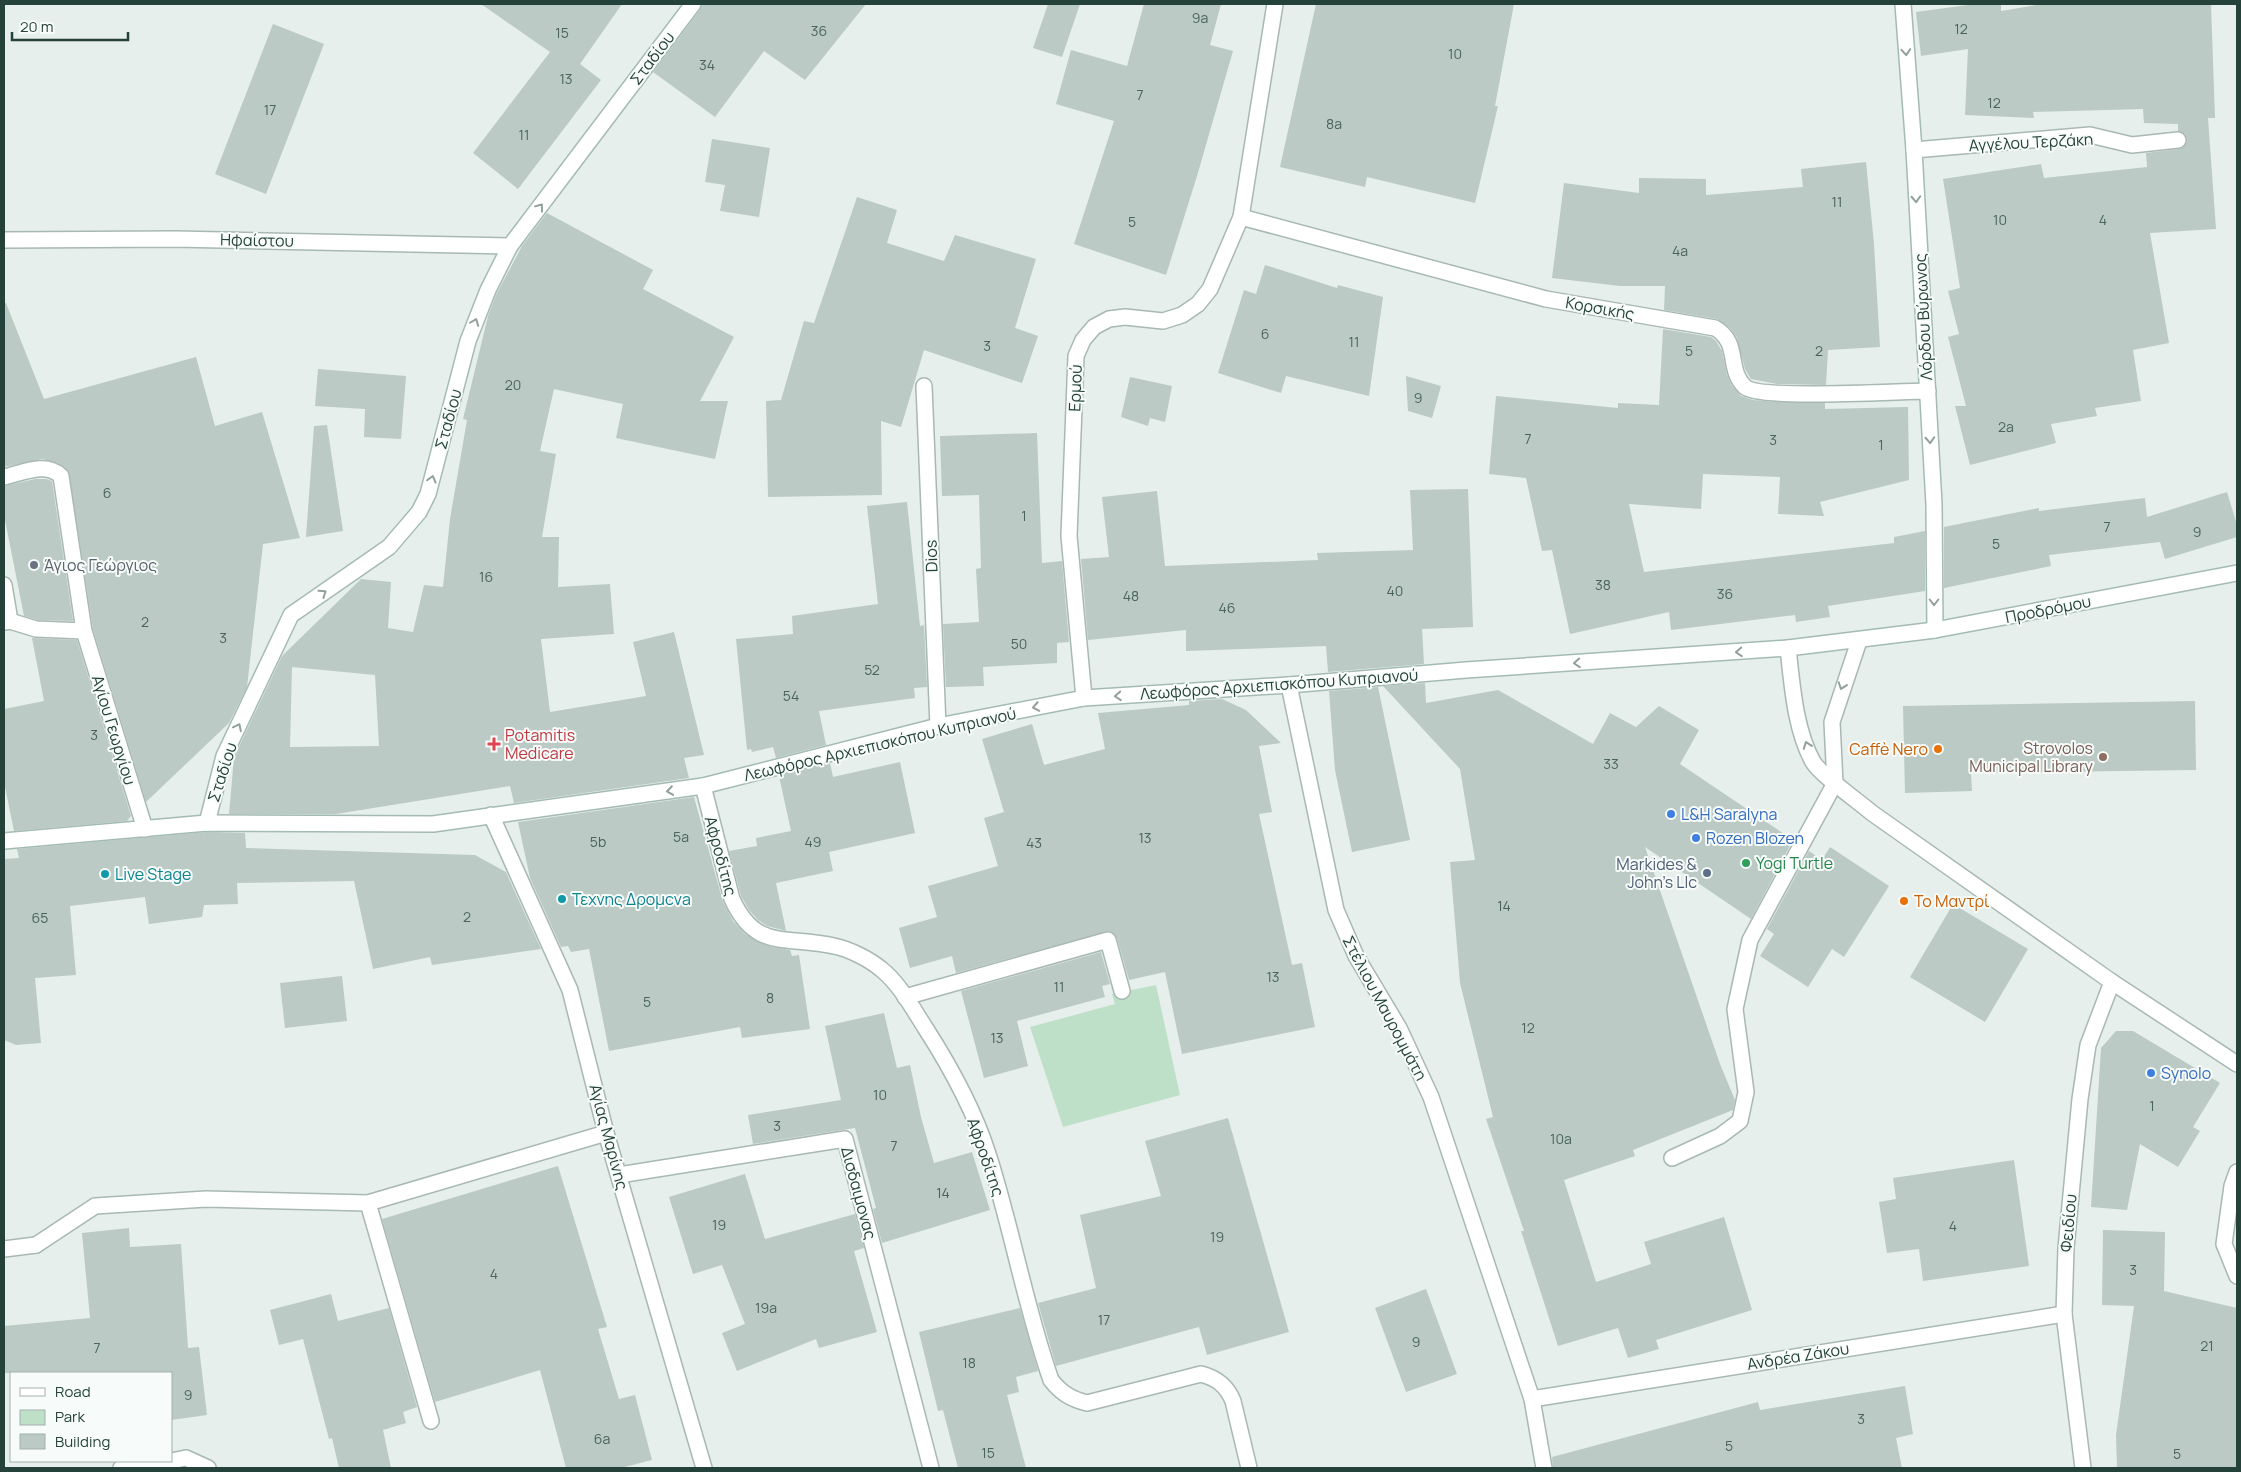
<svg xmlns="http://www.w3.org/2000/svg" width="2241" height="1472" viewBox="0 0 2241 1472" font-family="Manrope,sans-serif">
<rect width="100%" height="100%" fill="#e6efeb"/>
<!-- green -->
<polygon fill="#bfe0c8" points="1156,985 1180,1095 1063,1127 1030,1027 1115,1004 1112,994"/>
<!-- building -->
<g fill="#bbcac4" fill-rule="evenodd">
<polygon points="481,4 622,4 580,64 601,80 518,189 473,153 550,52"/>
<polygon points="702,4 866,4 805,80 764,51 715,117 653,72 700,10"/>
<polygon points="1048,4 1080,4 1062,57 1033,48"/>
<polygon points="1144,4 1221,4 1210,45 1233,51 1197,176 1166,275 1074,244 1114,121 1056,104 1071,50 1127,66"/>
<polygon points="1316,4 1514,4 1495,106 1498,106 1475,203 1367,177 1365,187 1280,167"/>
<polygon points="1975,4 2001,4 2001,11 2043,4 2211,4 2215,118 2208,118 2216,229 2150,233 2169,343 2133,350 2141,401 2095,408 2097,416 2051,424 2056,443 1970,465 1955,406 1966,406 1948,337 1959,334 1948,291 1960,288 1943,179 2041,164 2044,178 2147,167 2146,153 2179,149 2186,144 2187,139 2185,134 2178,131 2178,124 2144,123 2143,109 2033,112 2034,118 1965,115 1968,49 1921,56 1916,12"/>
<polygon points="273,24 324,44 266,194 215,174"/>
<polygon points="712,139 770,148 759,217 720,211 725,185 705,182"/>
<polygon points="1866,162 1874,244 1880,347 1828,350 1826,385 1777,384 1751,379 1745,369 1737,338 1730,328 1717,319 1664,310 1665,286 1620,286 1552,278 1564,183 1639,193 1639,178 1706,179 1706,195 1803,187 1801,169"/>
<polygon points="857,197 897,210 887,243 944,261 955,235 1036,259 1015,328 1038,336 1022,383 924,350 901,427 881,421 882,495 768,497 766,401 781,400 804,321 814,323"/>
<path d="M547,213l106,57 -10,19 91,48 -34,64h28l-13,58 -99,-21 7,-34 -69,-15 -14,62 16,3 -14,83h17l-1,50 52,-3 4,50 -73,5 9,73 96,-16 -13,-54 41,-10 30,123 -20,3 5,20 -175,25 -4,-17 -174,28h-107l5,-57 48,-101 79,-77 30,3 -3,46 25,4 11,-47 19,2 7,-68 17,-99 -4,-1 25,-103 8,-21 26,-49zM292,667l83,8 4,71 -89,1z"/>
<polygon points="1265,265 1337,288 1338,285 1383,297 1369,396 1286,376 1281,393 1218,373 1244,290 1256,294"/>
<polygon points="4,303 6,303 44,399 196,357 215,426 262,412 300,538 263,544 247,687 229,723 146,802 93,629 69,472 58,463 42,459 4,467"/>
<polygon points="1663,329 1711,337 1716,341 1722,351 1727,375 1732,386 1741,396 1753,400 1776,402 1825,403 1825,409 1908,407 1909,480 1820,502 1824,516 1778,514 1780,477 1703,474 1701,509 1629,504 1644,572 1894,543 1894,537 1925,531 1925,591 1828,606 1830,617 1796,622 1795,615 1671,630 1669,612 1570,634 1552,550 1542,551 1526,478 1489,474 1496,396 1618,408 1618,403 1659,405"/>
<polygon points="318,369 406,376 401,439 364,437 365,409 315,406"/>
<polygon points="1406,376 1441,386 1432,418 1408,411"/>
<polygon points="1130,377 1172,386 1165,422 1150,418 1148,426 1121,417"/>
<polygon points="327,425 343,531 306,537 314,426"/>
<polygon points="1037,433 1042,563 1062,561 1069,642 1057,643 1057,663 983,667 984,686 946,687 943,624 979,622 976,569 981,568 979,495 942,496 940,436"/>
<polygon points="35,479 46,479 52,481 73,621 38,620 24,616 4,515 4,486"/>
<polygon points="1468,489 1473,627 1422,629 1424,664 1328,672 1326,646 1186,651 1186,630 1088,640 1081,559 1109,557 1102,497 1157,491 1165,566 1318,560 1317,553 1413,550 1410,490"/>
<polygon points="2227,492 2237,525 2237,537 2165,559 2160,542 2049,555 2051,566 1944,588 1944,527 2039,508 2039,511 2145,498 2147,517"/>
<polygon points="907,502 920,626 924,625 927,687 914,688 915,698 819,711 826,745 776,758 773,747 752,752 751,749 747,750 736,639 793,634 792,616 878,604 867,506"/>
<polygon points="32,638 77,640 131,816 127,821 14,831 4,782 4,709 44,701"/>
<polygon points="1425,683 1426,703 1498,690 1593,744 1610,713 1636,727 1659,706 1699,730 1680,764 1793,840 1751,919 1645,847 1720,1064 1735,1100 1733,1110 1633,1150 1635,1156 1564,1180 1596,1282 1651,1264 1644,1242 1724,1217 1752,1310 1656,1340 1659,1349 1628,1358 1618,1328 1558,1346 1521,1231 1524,1231 1486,1119 1493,1117 1460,983 1450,862 1475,860 1460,769 1383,686"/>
<polygon points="1378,687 1410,840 1352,852 1335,770 1329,691"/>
<polygon points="1222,699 1246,710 1281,743 1259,746 1272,812 1259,814 1292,965 1302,963 1315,1027 1182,1054 1165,972 1129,980 1117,938 1110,931 956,973 952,956 910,968 899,928 937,917 928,886 998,866 984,818 1004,812 982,739 1032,724 1044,765 1105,749 1098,713 1189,705 1189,701"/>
<polygon points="2195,701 2196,770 1971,773 1972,791 1905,793 1903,706"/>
<polygon points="900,762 915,833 829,852 833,871 776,883 786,931 767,926 758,920 749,910 741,896 729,851 757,846 756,838 791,831 779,776 830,763 833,777"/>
<polygon points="694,797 723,902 733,921 745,934 758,942 773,947 790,950 792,956 799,955 810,1029 742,1038 740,1027 609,1051 589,949 571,952 568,946 561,947 530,878 518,822"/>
<polygon points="207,832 245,833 246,848 475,855 506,872 541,949 432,965 430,957 373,969 354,881 237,883 238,904 204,905 202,917 149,924 145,897 70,906 76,975 35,978 41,1043 16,1045 4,1040 4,859 19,858 17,849"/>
<polygon points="1830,847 1889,886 1844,957 1832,949 1808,987 1760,956 1774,934 1767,929 1809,851 1822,860"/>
<polygon points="1953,904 2028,949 1985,1022 1910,977"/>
<polygon points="1101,952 1110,984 1102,986 1105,997 1017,1021 1028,1066 984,1078 961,991"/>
<polygon points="342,976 347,1021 285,1028 280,983"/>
<polygon points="884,1013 897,1068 910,1065 921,1117 934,1163 972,1152 990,1210 882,1243 873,1209 876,1208 855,1128 753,1144 748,1115 841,1100 825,1026"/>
<polygon points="2116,1031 2133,1031 2220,1083 2193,1127 2200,1131 2178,1167 2140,1144 2127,1210 2091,1207 2101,1048"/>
<polygon points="1228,1118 1289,1332 1207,1355 1199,1327 1056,1366 1038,1303 1096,1288 1080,1215 1161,1196 1145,1141"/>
<polygon points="2014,1160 2029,1266 1923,1281 1919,1249 1887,1253 1879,1202 1896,1199 1893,1178"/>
<polygon points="558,1166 607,1327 598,1329 619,1399 635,1395 652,1460 621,1468 566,1468 540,1370 435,1402 382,1219"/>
<polygon points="745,1174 765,1239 855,1214 864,1248 854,1251 877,1332 819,1348 816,1339 737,1371 722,1333 745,1324 722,1265 693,1274 669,1197"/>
<polygon points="129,1228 130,1247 181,1244 188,1348 199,1347 207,1415 171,1420 171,1373 4,1373 4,1326 90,1318 82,1233"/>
<polygon points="2103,1230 2165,1232 2164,1291 2237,1308 2237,1468 2117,1468 2116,1435 2134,1306 2102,1305"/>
<polygon points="1426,1289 1457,1374 1406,1392 1375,1308"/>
<polygon points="331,1294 338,1321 389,1308 417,1407 403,1412 406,1423 383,1430 391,1468 339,1468 332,1438 329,1439 303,1339 279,1345 270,1310"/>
<polygon points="1020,1308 1038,1371 1016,1377 1019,1392 1007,1395 1026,1468 958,1468 943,1410 938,1411 919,1332"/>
<polygon points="1905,1386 1913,1434 1896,1438 1902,1468 1553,1468 1552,1457 1758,1402 1760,1410"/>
</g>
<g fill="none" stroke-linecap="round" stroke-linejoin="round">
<defs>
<g id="lane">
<polyline points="1672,1158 1720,1136 1740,1121 1746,1092 1735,1009 1750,940 1835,783"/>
<polyline points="36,1245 95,1206 206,1199 368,1203"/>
<polyline points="431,1421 368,1203 606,1133"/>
</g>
<g id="street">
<polyline points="1914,150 2090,135 2132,145 2178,140"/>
<path d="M1241,217l305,82 169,29c26,15 11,41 30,59 15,13 155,4 183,4"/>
<polyline points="4,240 176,239 510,246"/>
<polyline points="924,386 938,726"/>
<path d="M4,477c18,-4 42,-16 57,-1l23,155 61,198"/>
<polyline points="4,585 10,621"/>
<polyline points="4,622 10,621 36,629 84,631"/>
<path d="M1788,648c4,36 7,82 25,114 8,13 45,39 59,51l240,169 125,82"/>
<polyline points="1289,685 1336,910 1356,956 1399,1028 1431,1097 1532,1399 1544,1468"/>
<polyline points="1084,698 1069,536 1076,356 1083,340 1094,327 1109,319 1125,317 1163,321 1182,315 1198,304 1210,289 1241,217 1275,4"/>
<polyline points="1835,783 1832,722 1859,641"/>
<path d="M703,786l29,113c24,53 55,36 102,47 15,3 35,13 47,23 19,15 32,40 45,60 25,39 48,81 62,125 24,74 37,152 63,226 10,13 20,19 36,23l114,-29c16,4 26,12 32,27l16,67"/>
<polyline points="491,815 570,990 606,1133 704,1468"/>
<polyline points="905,997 1108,940 1122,991"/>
<polyline points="2237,1172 2232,1186 2224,1244 2237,1276"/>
<polyline points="619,1175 845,1139 931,1468"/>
<polyline points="4,1249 36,1245"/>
<polyline points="1532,1399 2064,1314"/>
<polyline points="171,1461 186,1458 208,1468"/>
<polyline points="121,1468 170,1461"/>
<polyline points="2083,1468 2064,1314 2066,1248 2080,1099 2088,1045 2112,982"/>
</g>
<g id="secondary">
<polyline points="1903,4 1914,150 1934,504 1935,630"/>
<polyline points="207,823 224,756 291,615 389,547 419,512 428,494 468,341 488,290 510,246 693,4"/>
<polyline points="4,841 207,823 433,824 703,786 938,726 1084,698 1289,685 1466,670 1788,648 1935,630 2237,573"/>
</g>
</defs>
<!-- lane casing -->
<use href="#lane" stroke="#a8b8b2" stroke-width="18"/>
<!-- street casing -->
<use href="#street" stroke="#a8b8b2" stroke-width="18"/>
<!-- secondary casing -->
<use href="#secondary" stroke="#a4bbb3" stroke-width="18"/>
<!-- lane -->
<use href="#lane" stroke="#fff" stroke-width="15"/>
<!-- street -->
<use href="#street" stroke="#fff" stroke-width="15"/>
<!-- secondary -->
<use href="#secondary" stroke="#fff" stroke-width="15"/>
</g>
<!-- one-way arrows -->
<defs><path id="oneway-chevron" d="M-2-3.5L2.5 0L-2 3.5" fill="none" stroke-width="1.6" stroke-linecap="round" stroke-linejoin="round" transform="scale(1.25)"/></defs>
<g stroke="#92a09c">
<use href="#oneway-chevron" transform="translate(1906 52) rotate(86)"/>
<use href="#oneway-chevron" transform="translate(1916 199) rotate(87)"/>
<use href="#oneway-chevron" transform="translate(540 207) rotate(-53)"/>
<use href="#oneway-chevron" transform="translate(475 322) rotate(-69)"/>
<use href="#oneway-chevron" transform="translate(1930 440) rotate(87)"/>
<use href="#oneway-chevron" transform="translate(432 479) rotate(-75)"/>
<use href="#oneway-chevron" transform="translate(323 593) rotate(-35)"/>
<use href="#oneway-chevron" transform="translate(1934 602) rotate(90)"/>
<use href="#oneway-chevron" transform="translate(1739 652) rotate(176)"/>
<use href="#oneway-chevron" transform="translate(1577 663) rotate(176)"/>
<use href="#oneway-chevron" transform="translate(1842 686) rotate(109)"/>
<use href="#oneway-chevron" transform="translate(1118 696) rotate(176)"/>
<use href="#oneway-chevron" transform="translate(1036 707) rotate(169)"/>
<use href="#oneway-chevron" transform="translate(238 727) rotate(-64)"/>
<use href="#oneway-chevron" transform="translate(1807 745) rotate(-110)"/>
<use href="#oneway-chevron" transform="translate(670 791) rotate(172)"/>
</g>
<!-- markers -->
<circle fill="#6b7280" stroke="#f7fbf9" stroke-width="2" cx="34" cy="565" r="5"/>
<path fill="#e0444e" stroke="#f7fbf9" stroke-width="2" d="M491.5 736.5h5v5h5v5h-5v5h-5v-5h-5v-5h5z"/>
<g fill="#e8710a" stroke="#f7fbf9" stroke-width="2">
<circle cx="1938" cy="749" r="5"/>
<circle cx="1904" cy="901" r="5"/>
</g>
<circle fill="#8d6e63" stroke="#f7fbf9" stroke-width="2" cx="2103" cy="757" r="5"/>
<g fill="#3f7fe0" stroke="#f7fbf9" stroke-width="2">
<circle cx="1671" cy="814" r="5"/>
<circle cx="1696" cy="838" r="5"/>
<circle cx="2151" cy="1073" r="5"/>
</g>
<circle fill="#2e9e5b" stroke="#f7fbf9" stroke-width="2" cx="1746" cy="863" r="5"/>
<circle fill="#5c6f8a" stroke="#f7fbf9" stroke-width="2" cx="1707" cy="873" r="5"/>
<g fill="#0f9aa8" stroke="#f7fbf9" stroke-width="2">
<circle cx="105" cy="874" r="5"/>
<circle cx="562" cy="899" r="5"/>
</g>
<g text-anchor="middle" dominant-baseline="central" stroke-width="4" stroke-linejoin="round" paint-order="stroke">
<!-- number labels -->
<g font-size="14" fill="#4a645c">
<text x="1200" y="17">9a</text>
<text x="1961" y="28">12</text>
<text x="819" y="30">36</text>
<text x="562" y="32">15</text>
<text x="1455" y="53">10</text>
<text x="707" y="64">34</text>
<text x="566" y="78">13</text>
<text x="1140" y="94">7</text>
<text x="1994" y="102">12</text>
<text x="270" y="109">17</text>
<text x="1334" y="123">8a</text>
<text x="524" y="134">11</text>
<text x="1837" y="201">11</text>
<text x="2000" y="219">10</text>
<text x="2103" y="219">4</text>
<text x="1132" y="221">5</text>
<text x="1680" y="250">4a</text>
<text x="1265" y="333">6</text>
<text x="1354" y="341">11</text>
<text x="987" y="345">3</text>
<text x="1689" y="350">5</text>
<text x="1819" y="350">2</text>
<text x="513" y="384">20</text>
<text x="1418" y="397">9</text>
<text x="2006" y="426">2a</text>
<text x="1528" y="438">7</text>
<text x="1773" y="439">3</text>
<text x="1881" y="444">1</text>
<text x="107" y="492">6</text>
<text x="1024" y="515">1</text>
<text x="2107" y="526">7</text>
<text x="2197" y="531">9</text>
<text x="1996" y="543">5</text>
<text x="486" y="576">16</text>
<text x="1603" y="584">38</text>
<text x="1395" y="590">40</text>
<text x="1725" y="593">36</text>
<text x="1131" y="595">48</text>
<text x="1227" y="607">46</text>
<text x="145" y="621">2</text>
<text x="223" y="637">3</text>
<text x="1019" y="643">50</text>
<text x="872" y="669">52</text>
<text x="791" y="695">54</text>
<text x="94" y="734">3</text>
<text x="1611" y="763">33</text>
<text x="681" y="836">5a</text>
<text x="1145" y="837">13</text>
<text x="598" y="841">5b</text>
<text x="813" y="841">49</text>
<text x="1034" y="842">43</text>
<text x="1504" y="905">14</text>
<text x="467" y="916">2</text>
<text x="40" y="917">65</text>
<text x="1273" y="976">13</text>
<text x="1059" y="986">11</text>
<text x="770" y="997">8</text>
<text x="647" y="1001">5</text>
<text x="1528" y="1027">12</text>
<text x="997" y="1037">13</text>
<text x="880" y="1094">10</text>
<text x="2152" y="1105">1</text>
<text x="777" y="1125">3</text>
<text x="1561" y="1138">10a</text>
<text x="894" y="1145">7</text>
<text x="943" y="1192">14</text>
<text x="719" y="1224">19</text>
<text x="1953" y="1225">4</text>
<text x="1217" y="1236">19</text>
<text x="2133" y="1269">3</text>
<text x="494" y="1273">4</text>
<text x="766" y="1307">19a</text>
<text x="1104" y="1319">17</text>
<text x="1416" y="1341">9</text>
<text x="2207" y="1345">21</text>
<text x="97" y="1347">7</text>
<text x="969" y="1362">18</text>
<text x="188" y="1394">9</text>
<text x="1861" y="1418">3</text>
<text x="602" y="1438">6a</text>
<text x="1729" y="1445">5</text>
<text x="988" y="1452">15</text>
<text x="2177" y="1453">5</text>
</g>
<!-- street labels -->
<g font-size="16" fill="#24423a" stroke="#f7fbf9">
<text transform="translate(652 58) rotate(-53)">Σταδίου</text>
<text transform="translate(2031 142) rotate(-3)">Αγγέλου Τερζάκη</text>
<text transform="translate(257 240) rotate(1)">Ηφαίστου</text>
<text transform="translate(1600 308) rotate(10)">Κορσικής</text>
<text transform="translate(1923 317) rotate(-93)">Λόρδου Βύρωνος</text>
<text transform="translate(1075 388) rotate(-88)">Ερμού</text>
<text transform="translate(448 419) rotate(-75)">Σταδίου</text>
<text transform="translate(931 556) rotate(-92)">Dios</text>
<text transform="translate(2048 609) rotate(-11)">Προδρόμου</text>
<text transform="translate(1279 684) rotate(-4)">Λεωφόρος Αρχιεπισκόπου Κυπριανού</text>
<text transform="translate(114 730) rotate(73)">Αγίου Γεωργίου</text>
<text transform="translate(880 744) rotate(-13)">Λεωφόρος Αρχιεπισκόπου Κυπριανού</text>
<text transform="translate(222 772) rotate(-72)">Σταδίου</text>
<text transform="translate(721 856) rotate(75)">Αφροδίτης</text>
<text transform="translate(1385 1008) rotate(62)">Στέλιου Μαυρομμάτη</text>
<text transform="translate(609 1137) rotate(75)">Αγίας Μαρίνης</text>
<text transform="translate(986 1157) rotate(71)">Αφροδίτης</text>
<text transform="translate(859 1193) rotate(75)">Δισδαιμονας</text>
<text transform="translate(2068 1223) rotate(-85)">Φειδίου</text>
<text transform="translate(1798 1356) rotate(-9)">Ανδρέα Ζάκου</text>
</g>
<!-- worship labels -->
<g font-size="16" fill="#5b616d" stroke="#f7fbf9" text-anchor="start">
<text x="44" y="565">Άγιος Γεώργιος</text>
</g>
<!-- health labels -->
<g font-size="16" fill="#be3a42" stroke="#f7fbf9" text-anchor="start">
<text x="505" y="735">Potamitis<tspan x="505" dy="18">Medicare</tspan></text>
</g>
<!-- education labels -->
<g font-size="16" fill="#785e54" stroke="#f7fbf9" text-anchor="end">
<text x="2093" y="748">Strovolos<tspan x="2093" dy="18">Municipal Library</tspan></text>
</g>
<!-- food labels -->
<g font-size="16" fill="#c56008" stroke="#f7fbf9" text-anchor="end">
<text x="1928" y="749">Caffè Nero</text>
<text x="1914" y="901" text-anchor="start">Το Μαντρί</text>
</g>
<!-- shop labels -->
<g font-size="16" fill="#366cbe" stroke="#f7fbf9" text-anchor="start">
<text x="1681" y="814">L&amp;H Saralyna</text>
<text x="1706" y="838">Rozen Blozen</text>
<text x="2161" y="1073">Synolo</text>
</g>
<!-- leisure labels -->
<g font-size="16" fill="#27864d" stroke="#f7fbf9" text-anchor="start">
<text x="1756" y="863">Yogi Turtle</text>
</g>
<!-- service labels -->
<g font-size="16" fill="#4e5e75" stroke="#f7fbf9" text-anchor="end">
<text x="1697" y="864">Markides &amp;<tspan x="1697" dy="18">John's Llc</tspan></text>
</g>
<!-- culture labels -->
<g font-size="16" fill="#0d838f" stroke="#f7fbf9" text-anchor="start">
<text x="115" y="874">Live Stage</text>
<text x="572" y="899">Τεχνης Δρομcνa</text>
</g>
</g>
<!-- border -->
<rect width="2241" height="1472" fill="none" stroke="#24423a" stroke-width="10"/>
<!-- legend -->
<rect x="10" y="1372" width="162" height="90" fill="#f7fbf9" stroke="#a3b1ad"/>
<rect x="20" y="1388" width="25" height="8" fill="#ffffff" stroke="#a3b1ad"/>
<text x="55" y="1397" font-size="15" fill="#24423a">Road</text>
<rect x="20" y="1410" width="25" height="15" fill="#bfe0c8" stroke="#a3b1ad"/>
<text x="55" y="1422" font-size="15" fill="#24423a">Park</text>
<rect x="20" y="1434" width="25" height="15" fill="#bbcac4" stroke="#a3b1ad"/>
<text x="55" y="1447" font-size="15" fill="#24423a">Building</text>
<!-- scale -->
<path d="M12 32v8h116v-8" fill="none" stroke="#24423a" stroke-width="2.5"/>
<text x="20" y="32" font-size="15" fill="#24423a" stroke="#f7fbf9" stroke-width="4" paint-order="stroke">20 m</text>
</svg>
